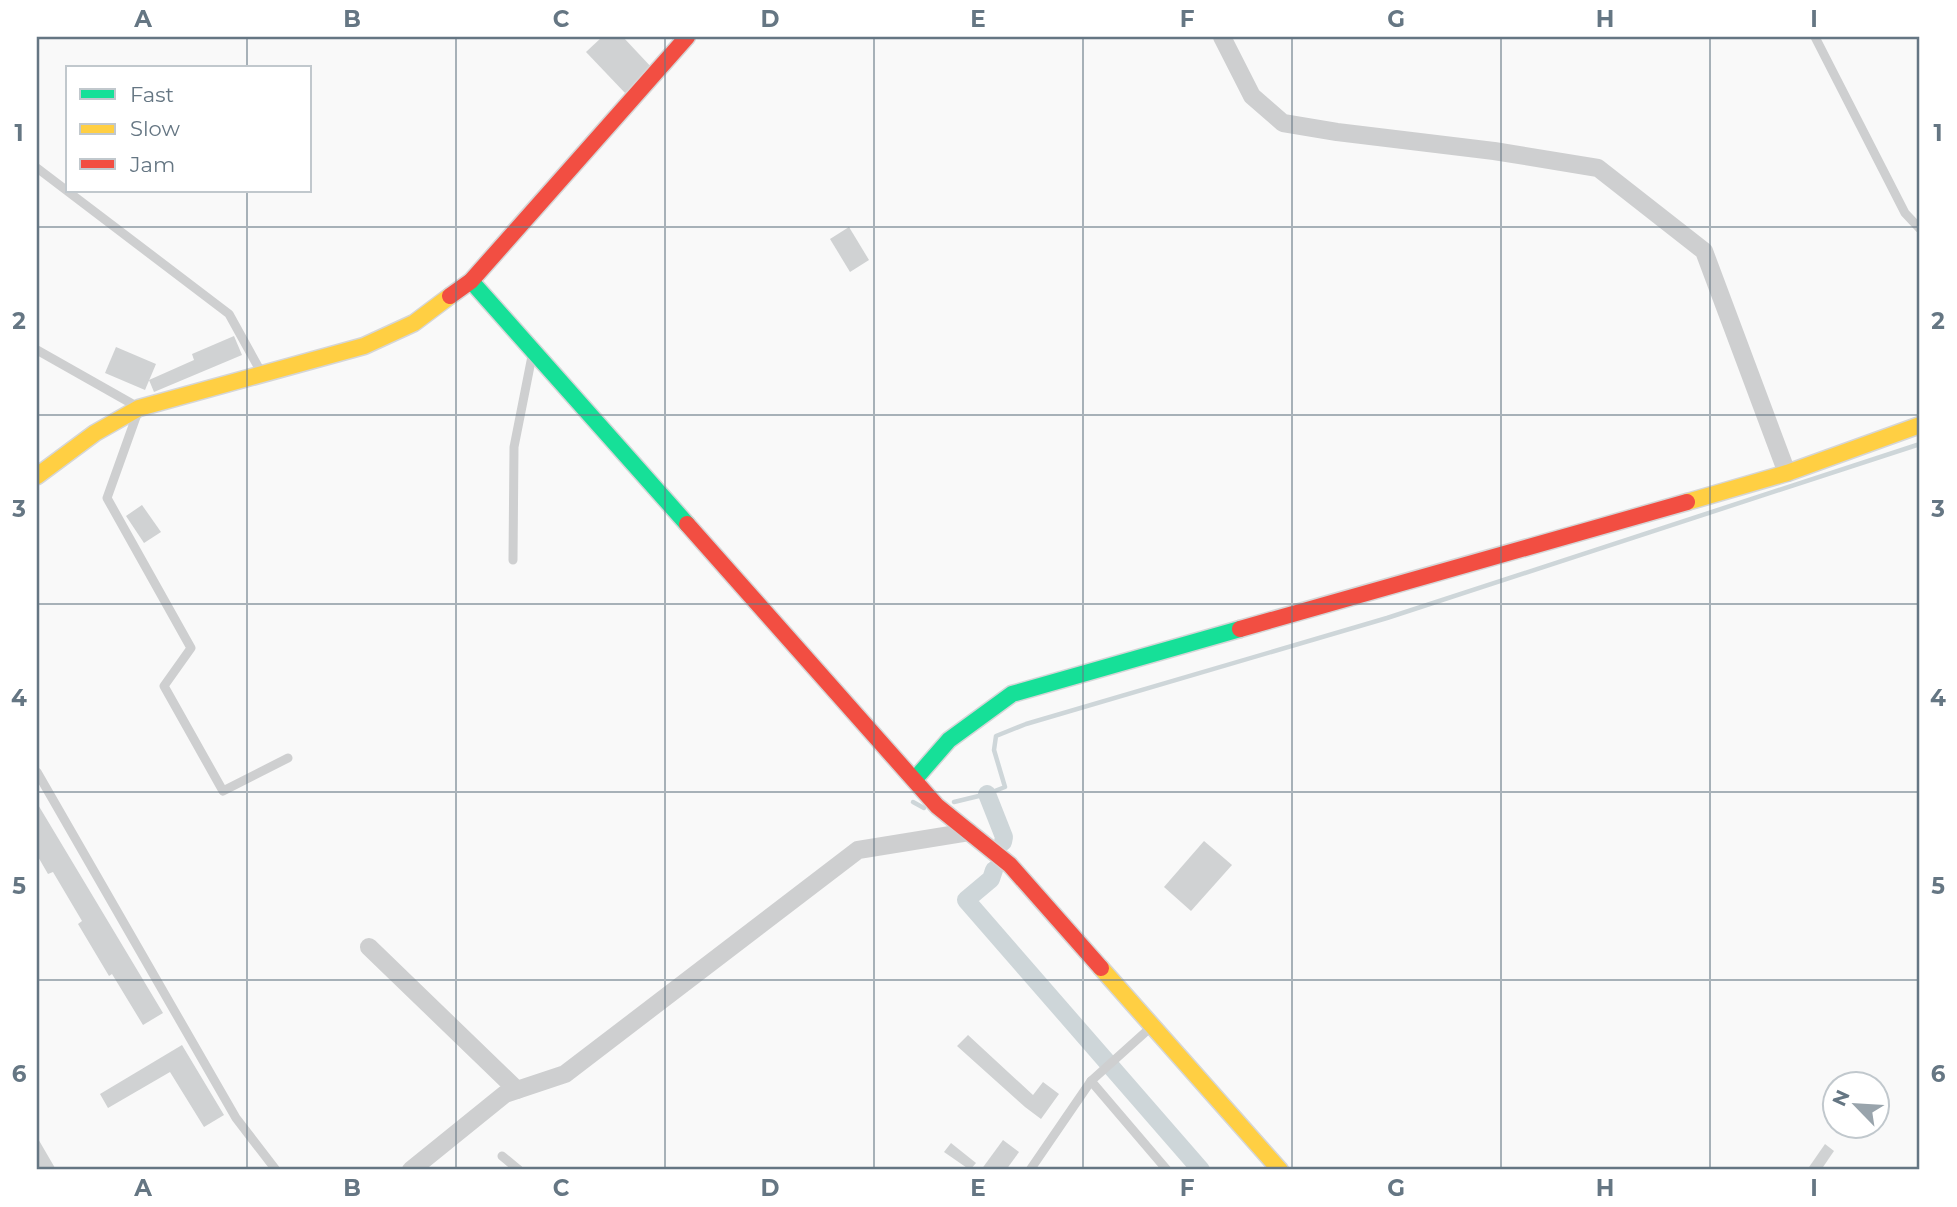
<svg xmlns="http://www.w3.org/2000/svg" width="1957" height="1207" viewBox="0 0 1957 1207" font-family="Montserrat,sans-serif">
<rect width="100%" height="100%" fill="#f9f9f9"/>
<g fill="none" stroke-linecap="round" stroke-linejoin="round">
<!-- stream -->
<g stroke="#ced6d9" stroke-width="4.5">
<polyline points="913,802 924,808"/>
<polyline points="954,802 987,794 1005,787 994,750 996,736 1026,724 1387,618 1920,444"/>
</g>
<!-- canal -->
<g stroke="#ced6d9" stroke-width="18">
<polyline points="987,794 1004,837 1003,842"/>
<polyline points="994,870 991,879 966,900 1201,1170"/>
</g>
</g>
<!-- building -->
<g fill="#d0d2d3">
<polygon points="602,37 623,37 653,69 626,94 586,52"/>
<polygon points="849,227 869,260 850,272 830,239"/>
<polygon points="234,336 242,355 154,392 149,380 194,360 192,354"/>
<polygon points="116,347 156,364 145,390 105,373"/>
<polygon points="142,505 161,532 144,543 126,516"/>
<polygon points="37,803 163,1013 143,1025 112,974 109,976 78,924 82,921 53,872 48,874 37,855"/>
<polygon points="1204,841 1232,865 1191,911 1164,887"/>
<polygon points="968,1035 1033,1095 1043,1082 1059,1094 1041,1119 1025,1107 957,1046"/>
<polygon points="182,1045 224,1115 204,1127 170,1072 108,1108 100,1094"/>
<polygon points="37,1137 55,1168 57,1170 37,1170"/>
<polygon points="1003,1140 1019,1152 1006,1170 981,1170"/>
<polygon points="951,1143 976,1163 970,1170 944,1152"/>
<polygon points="1825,1144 1834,1151 1821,1170 1807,1170"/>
</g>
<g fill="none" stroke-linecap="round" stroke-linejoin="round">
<defs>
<g id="fast">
<polyline points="471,281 687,524"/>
<polyline points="915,779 949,740 1012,694 1240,629"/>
</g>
<g id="slow">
<polyline points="37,476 95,433 139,408 364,346 414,323 450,296"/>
<polyline points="1687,502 1787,473 1920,425"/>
<polyline points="1101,968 1280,1170"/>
</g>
<g id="jam">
<polyline points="450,296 471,281 687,37"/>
<polyline points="687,524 937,806 1010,865 1101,968"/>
<polyline points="1240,629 1687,502"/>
</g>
</defs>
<!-- fast casing -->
<use href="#fast" stroke="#d5d6d7" stroke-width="19"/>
<!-- slow casing -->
<use href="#slow" stroke="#d5d6d7" stroke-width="19"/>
<!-- jam casing -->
<use href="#jam" stroke="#d5d6d7" stroke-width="19"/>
<!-- lane -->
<g stroke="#cecfd0" stroke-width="9">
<polyline points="1815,37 1905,213 1920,229"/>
<polyline points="37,168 229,314 261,372"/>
<polyline points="37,350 136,406"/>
<polyline points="136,417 107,498 191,648 164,686 223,791 288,758"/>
<polyline points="513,560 514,447 532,356"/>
<polyline points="37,772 236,1118 276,1170"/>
<polyline points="1091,1081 1167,1170"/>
<polyline points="502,1156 519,1170"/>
<polyline points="1030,1170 1091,1081 1150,1028"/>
</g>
<!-- street -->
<g stroke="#cecfd0" stroke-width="18">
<polyline points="1222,37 1252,96 1283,123 1337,132 1494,151 1598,168 1704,251 1787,473"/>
<polyline points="369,947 517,1090"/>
<polyline points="411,1170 505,1094 565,1074 858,850 969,832"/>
</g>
<!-- fast -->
<use href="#fast" stroke="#16e098" stroke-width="16"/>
<!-- slow -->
<use href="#slow" stroke="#ffcf43" stroke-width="16"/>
<!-- jam -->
<use href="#jam" stroke="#f24e42" stroke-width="16"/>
</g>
<!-- grid -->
<path fill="none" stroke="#657683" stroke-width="2" stroke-opacity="0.55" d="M247,37v31M456,37v1133M665,37v1133M874,37v1133M1083,37v1133M1292,37v1133M1501,37v1133M1710,37v1133M247,191v979M37,227h1883M37,415h1883M37,604h1883M37,792h1883M37,980h1883"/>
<!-- border -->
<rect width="1957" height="1207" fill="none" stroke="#ffffff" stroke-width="77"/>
<!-- legend -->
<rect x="66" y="66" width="245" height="126" fill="#ffffff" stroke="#c1c8cd" stroke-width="2"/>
<rect x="80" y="89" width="35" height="10" fill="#16e098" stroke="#c1c8cd" stroke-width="2"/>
<text x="130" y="102" font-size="21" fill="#657683">Fast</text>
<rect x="80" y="124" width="35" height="10" fill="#ffcf43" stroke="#c1c8cd" stroke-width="2"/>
<text x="130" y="136" font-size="21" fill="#657683">Slow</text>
<rect x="80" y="159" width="35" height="10" fill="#f24e42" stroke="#c1c8cd" stroke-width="2"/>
<text x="130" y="172" font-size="21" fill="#657683">Jam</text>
<!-- north arrow -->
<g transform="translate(1856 1105) rotate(295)"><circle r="33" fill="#ffffff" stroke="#c1c8cd" stroke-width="2"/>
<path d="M0-5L12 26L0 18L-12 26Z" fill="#99a4ac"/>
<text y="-10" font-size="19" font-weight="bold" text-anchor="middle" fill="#657683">N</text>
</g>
<rect x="38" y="38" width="1880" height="1130" fill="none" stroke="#657683" stroke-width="2.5"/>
<g font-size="23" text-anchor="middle" font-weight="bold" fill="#657683">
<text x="143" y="27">A</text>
<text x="352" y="27">B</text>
<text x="561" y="27">C</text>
<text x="770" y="27">D</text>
<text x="978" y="27">E</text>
<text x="1187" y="27">F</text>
<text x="1396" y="27">G</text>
<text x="1605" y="27">H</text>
<text x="1814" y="27">I</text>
<text x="19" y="141">1</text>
<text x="1938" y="141">1</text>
<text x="19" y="329">2</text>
<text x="1938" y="329">2</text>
<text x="19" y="517">3</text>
<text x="1938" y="517">3</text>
<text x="19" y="706">4</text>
<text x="1938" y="706">4</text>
<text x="19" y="894">5</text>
<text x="1938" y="894">5</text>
<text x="19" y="1082">6</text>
<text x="1938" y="1082">6</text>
<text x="143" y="1196">A</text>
<text x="352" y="1196">B</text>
<text x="561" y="1196">C</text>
<text x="770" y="1196">D</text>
<text x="978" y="1196">E</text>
<text x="1187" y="1196">F</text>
<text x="1396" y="1196">G</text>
<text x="1605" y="1196">H</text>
<text x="1814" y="1196">I</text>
</g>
</svg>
